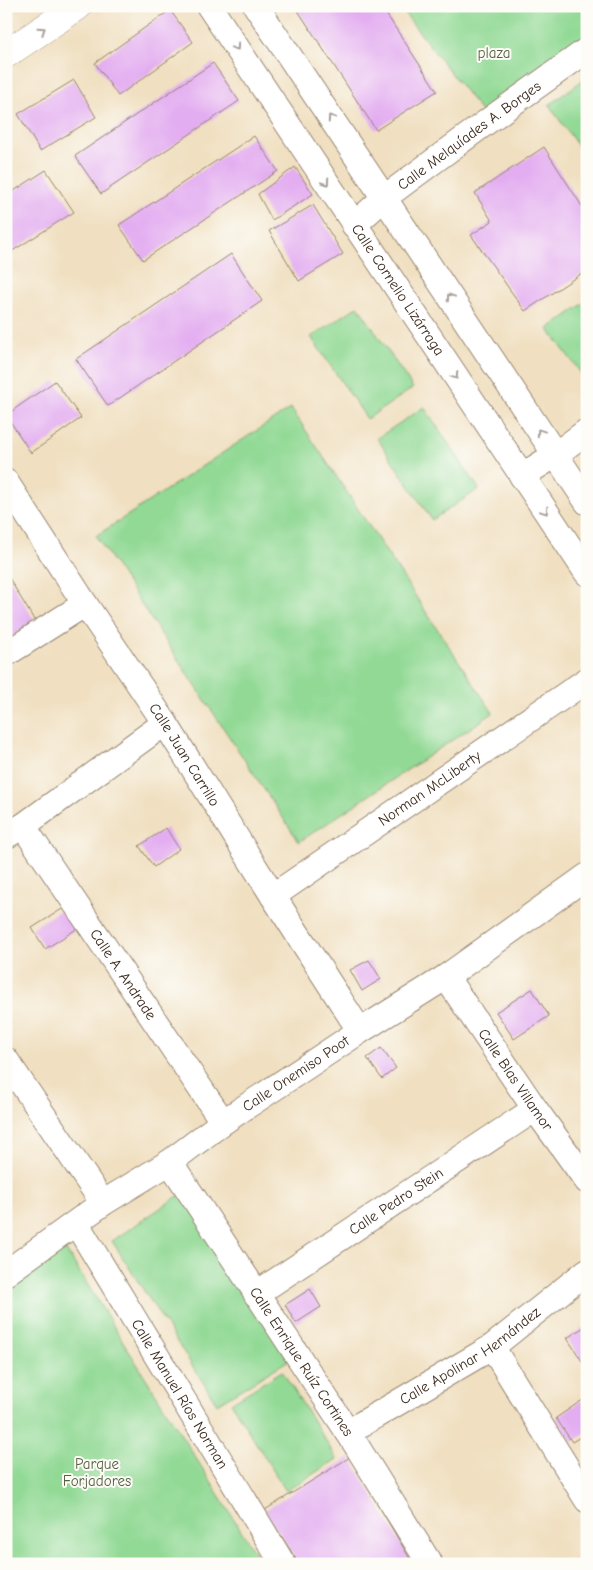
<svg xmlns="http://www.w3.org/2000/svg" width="593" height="1570" viewBox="0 0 593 1570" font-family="'Comic Neue',sans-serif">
<rect width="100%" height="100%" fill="#fdfcf7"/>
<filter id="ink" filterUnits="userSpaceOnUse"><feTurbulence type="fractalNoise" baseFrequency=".02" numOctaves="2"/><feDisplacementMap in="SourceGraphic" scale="10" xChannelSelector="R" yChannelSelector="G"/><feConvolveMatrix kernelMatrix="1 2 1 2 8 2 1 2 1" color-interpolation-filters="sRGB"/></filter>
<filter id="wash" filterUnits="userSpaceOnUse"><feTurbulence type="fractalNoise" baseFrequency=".0096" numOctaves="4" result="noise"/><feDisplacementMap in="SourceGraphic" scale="20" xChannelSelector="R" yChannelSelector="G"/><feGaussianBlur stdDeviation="1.12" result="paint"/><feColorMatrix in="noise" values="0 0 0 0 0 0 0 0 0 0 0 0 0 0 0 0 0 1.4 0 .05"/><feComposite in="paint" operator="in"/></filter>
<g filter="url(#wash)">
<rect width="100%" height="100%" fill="#f0dfc0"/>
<!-- green -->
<g fill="#91d994" stroke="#668259">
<polygon points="399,6 587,6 587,40 486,118"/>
<polygon points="587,77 587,159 549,105"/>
<polygon points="587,301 587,381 548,329"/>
<polygon points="358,306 413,388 367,419 311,337"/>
<polygon points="424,407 479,489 432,520 377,438"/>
<polygon points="291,408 493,713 299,842 96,536"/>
<polygon points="184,1192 289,1360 217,1404 112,1241"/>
<polygon points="64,1247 262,1564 6,1564 6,1286"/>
<polygon points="282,1371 337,1459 286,1491 231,1403"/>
</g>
<g id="blocks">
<!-- building -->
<g fill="#e3adf1">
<polygon points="295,6 381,6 437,91 376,130"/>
<polygon points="170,10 193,42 118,96 95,63"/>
<polygon points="213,63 239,101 101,194 75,156"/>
<polygon points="74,80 96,117 40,151 18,114"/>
<polygon points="254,136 278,171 143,260 119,225"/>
<polygon points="544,147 587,214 587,270 525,311 471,235 492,221 475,193"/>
<polygon points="295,167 313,194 272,220 258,194"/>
<polygon points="46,170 74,212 6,255 6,196"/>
<polygon points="313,205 343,254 299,281 269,231"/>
<polygon points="231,254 262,301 108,406 76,359"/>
<polygon points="55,381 81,418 31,453 6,415"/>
<polygon points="6,573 36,623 6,642"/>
<polygon points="166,828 179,849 154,867 139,846"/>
<polygon points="70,904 83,925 45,949 32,928"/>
<polygon points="369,960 381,979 362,991 350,970"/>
<polygon points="532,989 549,1016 514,1039 496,1012"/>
<polygon points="381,1048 396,1068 382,1079 367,1058"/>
<polygon points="310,1289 321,1307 296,1323 285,1305"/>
<polygon points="587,1325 587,1362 584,1364 567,1338"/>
<polygon points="587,1397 587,1433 572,1442 556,1418"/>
<polygon points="350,1457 413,1564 299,1564 265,1510"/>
</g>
</g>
</g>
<g filter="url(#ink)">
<use href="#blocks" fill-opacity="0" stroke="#96846f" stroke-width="1"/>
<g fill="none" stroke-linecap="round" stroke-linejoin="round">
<defs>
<g id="minor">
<path id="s1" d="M209,6l378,567"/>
<polyline points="256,6 587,502"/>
<path id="s2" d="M354,225l30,-27 104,-77 99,-71"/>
<polyline points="522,476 555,455 587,431"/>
<path id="s3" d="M6,482l79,122 80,119 108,173 87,135"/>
<polyline points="6,654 85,604"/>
<path id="s4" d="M23,826l200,296"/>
<polyline points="6,836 23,826 165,723"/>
<path id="s5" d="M273,896l314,-216"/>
<path id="s6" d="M446,977l89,132 52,72"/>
<polyline points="6,1060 103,1203"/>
<path id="s7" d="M170,1162l178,270 82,132"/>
<path id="s8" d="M76,1223l207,341"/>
<path id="s9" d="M6,1273l97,-70 67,-41 53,-40 137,-91 86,-54 141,-101"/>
<path id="s10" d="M256,1294l279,-185"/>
<polyline points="492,1347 587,1500"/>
<path id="s11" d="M348,1432l144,-85 95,-76"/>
</g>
<polyline id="primary" points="6,54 78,6"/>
</defs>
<!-- minor casing -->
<use href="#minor" stroke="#96846f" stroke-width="27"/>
<!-- primary casing -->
<use href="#primary" stroke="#96846f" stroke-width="29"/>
<!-- minor -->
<use href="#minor" stroke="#fff" stroke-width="25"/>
<!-- primary -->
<use href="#primary" stroke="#fff" stroke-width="28"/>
</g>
<!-- one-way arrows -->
<defs><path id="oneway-chevron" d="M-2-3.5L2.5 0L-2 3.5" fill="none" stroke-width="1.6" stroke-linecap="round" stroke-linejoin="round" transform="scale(1.25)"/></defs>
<g stroke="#a79f9a">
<use href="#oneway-chevron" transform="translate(42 30) rotate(-34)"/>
<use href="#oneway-chevron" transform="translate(236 47) rotate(56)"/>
<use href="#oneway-chevron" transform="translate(331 118) rotate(-124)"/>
<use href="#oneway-chevron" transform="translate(326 182) rotate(56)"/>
<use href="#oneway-chevron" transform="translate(450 297) rotate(-124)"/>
<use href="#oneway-chevron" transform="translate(455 376) rotate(56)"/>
<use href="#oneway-chevron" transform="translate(540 432) rotate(-124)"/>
<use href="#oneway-chevron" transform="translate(545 511) rotate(56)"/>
</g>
</g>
<g text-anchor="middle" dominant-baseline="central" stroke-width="4" stroke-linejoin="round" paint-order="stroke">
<!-- park labels -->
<g font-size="15" fill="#555f41" stroke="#fdfcf7">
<text x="494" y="53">plaza</text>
<text x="97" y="1464">Parque<tspan x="97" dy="17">Forjadores</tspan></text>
</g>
<!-- street labels -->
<g font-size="15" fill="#3b2a1e" stroke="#fdfcf7">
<text stroke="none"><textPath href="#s2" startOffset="146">Calle Melquíades A. Borges</textPath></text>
<text stroke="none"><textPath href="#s1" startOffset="341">Calle Cornelio Lizárraga</textPath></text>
<text stroke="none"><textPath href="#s3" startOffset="326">Calle Juan Carrillo</textPath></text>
<text stroke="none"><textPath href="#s5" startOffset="190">Norman McLiberty</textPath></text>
<text stroke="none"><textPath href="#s4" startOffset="179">Calle A. Andrade</textPath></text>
<text stroke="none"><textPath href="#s9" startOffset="352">Calle Onemiso Poot</textPath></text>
<text stroke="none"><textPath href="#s6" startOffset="124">Calle Blas Villamor</textPath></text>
<text stroke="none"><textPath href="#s10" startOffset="168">Calle Pedro Stein</textPath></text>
<text stroke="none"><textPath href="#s11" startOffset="144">Calle Apolinar Hernández</textPath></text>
<text stroke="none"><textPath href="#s7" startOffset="239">Calle Enrique Ruíz Cortines</textPath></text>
<text stroke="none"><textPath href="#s8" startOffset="200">Calle Manuel Ríos Norman</textPath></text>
</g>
</g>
<!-- margin -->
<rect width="593" height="1570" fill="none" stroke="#fdfcf7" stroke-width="25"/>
</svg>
